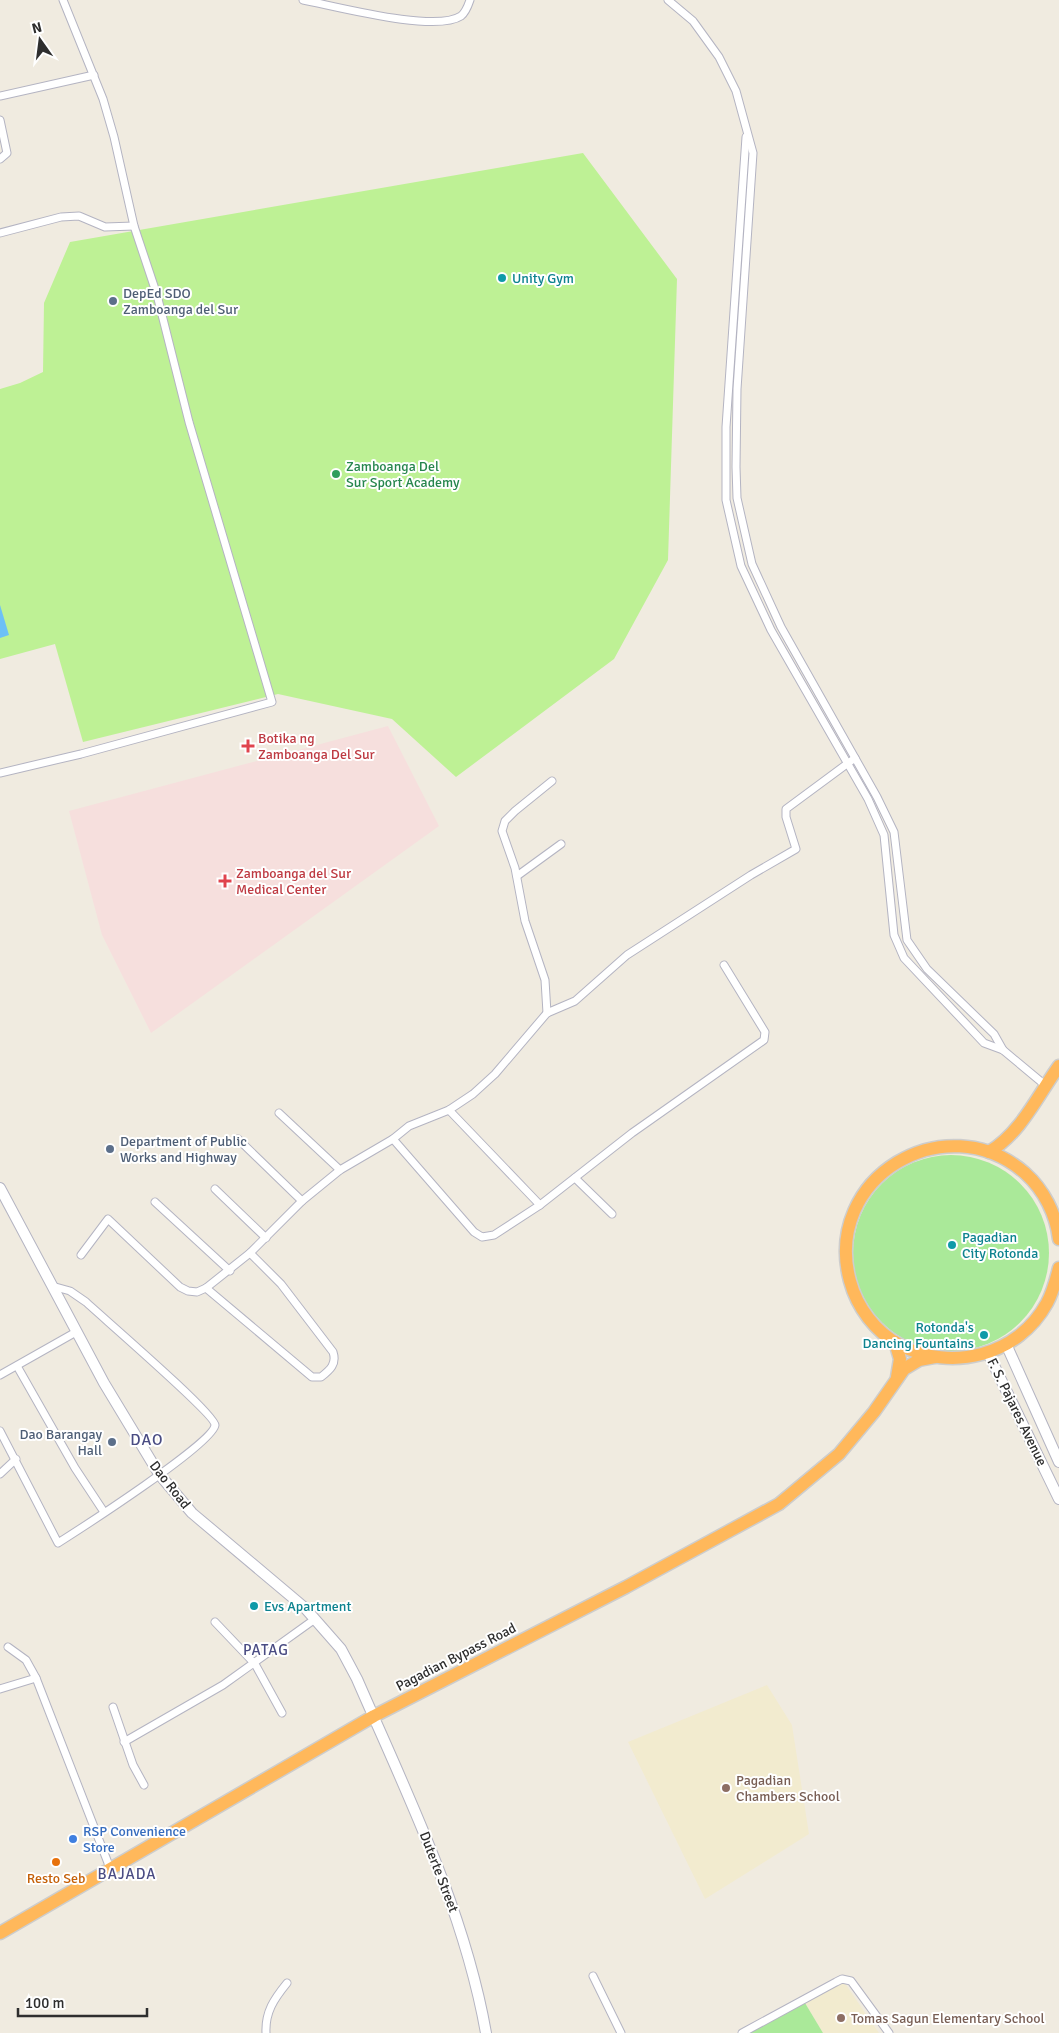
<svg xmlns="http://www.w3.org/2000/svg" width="1059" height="2033" viewBox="0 0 1059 2033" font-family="Signika,sans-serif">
<rect width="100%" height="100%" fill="#f0ebe0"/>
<!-- education -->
<g fill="#f2ebcf">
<polygon points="767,1685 792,1725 809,1834 705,1899 628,1742"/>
<polygon points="844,1982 879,2033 823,2033 805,2003"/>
</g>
<!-- medical -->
<polygon fill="#f6dfdd" points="388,726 439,826 151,1033 102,935 69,811"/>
<!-- green -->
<g fill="#aae999">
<circle cx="951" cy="1253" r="98"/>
<polygon points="805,2003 823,2033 747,2033"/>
</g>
<!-- pitch -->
<polygon fill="#bef195" points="583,153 677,279 668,560 614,659 456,777 392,719 278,694 83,742 55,644 0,659 0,389 20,383 43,372 44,303 70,242"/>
<!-- water -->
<polygon fill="#6dc0f7" points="0,605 9,635 0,638"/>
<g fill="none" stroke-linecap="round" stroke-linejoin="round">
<defs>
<g id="street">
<path d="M303,0c32,6 132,33 158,16 5,-4 7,-10 9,-16"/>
<polyline points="668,0 693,21 719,57 736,91 753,153 737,389 736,467 737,498 752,564 781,627 877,797 894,832 907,940 927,969 994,1034 1003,1050"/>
<polyline points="0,96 94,75"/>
<polyline points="0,120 7,153 0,159"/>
<polyline points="746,137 726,427 726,500 741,566 771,630 868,799 884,835 894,935 904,958 984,1043 1003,1050 1045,1085"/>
<polyline points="0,233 61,217 79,216 105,227 134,226"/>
<polyline points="0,773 81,754 272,702 189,422 157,295 134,226 114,137 103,99 63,0"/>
<polyline points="517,876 561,844"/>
<polyline points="547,1013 545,980 525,921 515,868 502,831 505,821 515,811 552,781"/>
<polyline points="449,1110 540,1205"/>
<polyline points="279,1113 340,1170"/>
<polyline points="238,1139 302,1201"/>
<polyline points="393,1139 474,1232 482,1237 494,1235 540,1205 632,1133 764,1040 765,1032 724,965"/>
<polyline points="575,1178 612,1214"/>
<polyline points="215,1189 266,1238"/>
<polyline points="155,1202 230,1271"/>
<polyline points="81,1255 108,1219 180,1287 188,1291 197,1292 206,1288 250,1253 302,1201 340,1170 393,1139 409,1126 449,1110 473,1094 495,1074 547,1013 575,1001 627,955 751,875 796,849 786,817 786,809 855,758"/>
<path d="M206,1288l106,89h9c9,-7 16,-13 12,-25l-52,-68 -31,-31"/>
<polyline points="17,1366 75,1468 104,1512"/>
<polyline points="0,1375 76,1332"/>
<path d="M0,1431l58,112c22,-14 156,-100 157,-118 0,-11 -113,-108 -129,-123l-16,-11 -18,-5"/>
<polyline points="0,1474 16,1459"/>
<polyline points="215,1622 255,1664 282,1713"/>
<polyline points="8,1647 26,1660 36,1678 110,1868"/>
<polyline points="0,1689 36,1678"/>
<polyline points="113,1707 133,1765 144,1785"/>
<polyline points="124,1742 223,1685 315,1619"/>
<polyline points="593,1976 621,2033"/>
<path d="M266,2033c-1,-21 8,-34 21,-50"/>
<polyline points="742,2033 836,1982 842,1979 851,1981 889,2033"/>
</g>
<g id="secondary">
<path d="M0,1188l104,195 55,91 33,39 113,95 36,41 16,30c50,115 107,230 129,354"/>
<polyline points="1006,1344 1059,1462"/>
<polyline points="988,1353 1059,1499"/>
</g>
<g id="highway">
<path d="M989,1152c32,-19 49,-57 70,-86"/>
<path d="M1059,1239c-3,-25 -15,-49 -34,-66 -80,-69 -203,5 -175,108 7,26 25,51 50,64 51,27 118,11 147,-42 6,-11 9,-23 12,-35"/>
<polyline points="895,1342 900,1359 897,1377"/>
<polyline points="0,1933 374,1716 626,1587 779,1504 839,1454 874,1412 904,1369 919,1360 935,1357"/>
</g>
</defs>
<!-- street casing -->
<use href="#street" stroke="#b4b4c2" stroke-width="9"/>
<!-- secondary casing -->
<use href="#secondary" stroke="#b4b4c2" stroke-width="12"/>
<!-- highway casing -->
<use href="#highway" stroke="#cdcdcd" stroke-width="15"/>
<!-- street -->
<use href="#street" stroke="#fff" stroke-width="7"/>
<!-- secondary -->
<use href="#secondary" stroke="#fff" stroke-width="10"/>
<!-- highway -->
<use href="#highway" stroke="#ffb85b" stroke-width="12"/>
</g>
<!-- markers -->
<g fill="#0f9aa8" stroke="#fff" stroke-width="2">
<circle cx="502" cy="278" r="5"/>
<circle cx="952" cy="1245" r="5"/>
<circle cx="984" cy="1335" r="5"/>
<circle cx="254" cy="1606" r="5"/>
</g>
<g fill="#5c6f8a" stroke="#fff" stroke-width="2">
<circle cx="113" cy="301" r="5"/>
<circle cx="110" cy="1149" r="5"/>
<circle cx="112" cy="1442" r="5"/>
</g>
<circle fill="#2e9e5b" stroke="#fff" stroke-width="2" cx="336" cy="474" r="5"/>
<g fill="#e0444e" stroke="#fff" stroke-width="2">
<path d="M245.5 738.5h5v5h5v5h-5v5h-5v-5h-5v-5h5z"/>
<path d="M222.5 873.5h5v5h5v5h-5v5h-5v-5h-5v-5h5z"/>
</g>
<g fill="#8d6e63" stroke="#fff" stroke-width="2">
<circle cx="726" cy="1788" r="5"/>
<circle cx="841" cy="2018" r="5"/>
</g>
<circle fill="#3f7fe0" stroke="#fff" stroke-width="2" cx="73" cy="1839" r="5"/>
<circle fill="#e8710a" stroke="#fff" stroke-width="2" cx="56" cy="1862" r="5"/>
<g text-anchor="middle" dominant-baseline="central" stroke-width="4" stroke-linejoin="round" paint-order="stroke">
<!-- culture labels -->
<g font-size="14" fill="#0d838f" stroke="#fff" text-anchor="start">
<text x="512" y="278">Unity Gym</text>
<text x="962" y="1237">Pagadian<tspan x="962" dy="16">City Rotonda</tspan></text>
<text x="974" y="1327" text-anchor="end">Rotonda's<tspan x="974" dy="16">Dancing Fountains</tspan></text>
<text x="264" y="1606">Evs Apartment</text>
</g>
<!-- service labels -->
<g font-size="14" fill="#4e5e75" stroke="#fff" text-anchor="start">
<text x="123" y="293">DepEd SDO<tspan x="123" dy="16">Zamboanga del Sur</tspan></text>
<text x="120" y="1141">Department of Public<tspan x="120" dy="16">Works and Highway</tspan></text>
<text x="102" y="1434" text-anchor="end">Dao Barangay<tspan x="102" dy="16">Hall</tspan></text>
</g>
<!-- leisure labels -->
<g font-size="14" fill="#27864d" stroke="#fff" text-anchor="start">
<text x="346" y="466">Zamboanga Del<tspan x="346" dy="16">Sur Sport Academy</tspan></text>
</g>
<!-- health labels -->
<g font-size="14" fill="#be3a42" stroke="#fff" text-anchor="start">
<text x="258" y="738">Botika ng<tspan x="258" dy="16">Zamboanga Del Sur</tspan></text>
<text x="236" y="873">Zamboanga del Sur<tspan x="236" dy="16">Medical Center</tspan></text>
</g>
<!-- street labels -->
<g font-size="14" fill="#2e2e2e" stroke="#fff">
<text transform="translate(1017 1412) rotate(64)">F. S. Pajares Avenue</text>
<text transform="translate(170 1485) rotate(52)">Dao Road</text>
<text transform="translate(456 1657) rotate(-27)">Pagadian Bypass Road</text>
<text transform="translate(439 1872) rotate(69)">Duterte Street</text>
</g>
<!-- education labels -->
<g font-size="14" fill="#785e54" stroke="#fff" text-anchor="start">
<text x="736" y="1780">Pagadian<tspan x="736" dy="16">Chambers School</tspan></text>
<text x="851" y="2018">Tomas Sagun Elementary School</text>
</g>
<!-- shop labels -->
<g font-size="14" fill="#366cbe" stroke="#fff" text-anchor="start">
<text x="83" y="1831">RSP Convenience<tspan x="83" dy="16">Store</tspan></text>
</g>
<!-- food labels -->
<g font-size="14" fill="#c56008" stroke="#fff">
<text x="56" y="1878">Resto Seb</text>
</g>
<!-- neighbourhood labels -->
<g font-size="15" letter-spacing="1" fill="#4a4c83" stroke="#fff">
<text x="266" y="1650">PATAG</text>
<text x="127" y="1874">BAJADA</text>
</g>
<!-- quarter labels -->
<g font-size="16" letter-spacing="1" fill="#4a4c83" stroke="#fff">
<text x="147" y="1440">DAO</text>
</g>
</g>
<!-- north arrow -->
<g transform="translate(40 40) rotate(346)" stroke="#ffffff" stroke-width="4" paint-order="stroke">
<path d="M0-4L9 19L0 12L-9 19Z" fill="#2e2e2e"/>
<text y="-8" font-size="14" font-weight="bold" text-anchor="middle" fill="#2e2e2e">N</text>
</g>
<!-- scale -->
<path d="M18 2008v8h129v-8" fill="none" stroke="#2e2e2e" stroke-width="2.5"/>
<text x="25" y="2008" font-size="15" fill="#2e2e2e" stroke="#ffffff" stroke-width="4" paint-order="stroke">100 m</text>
</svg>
